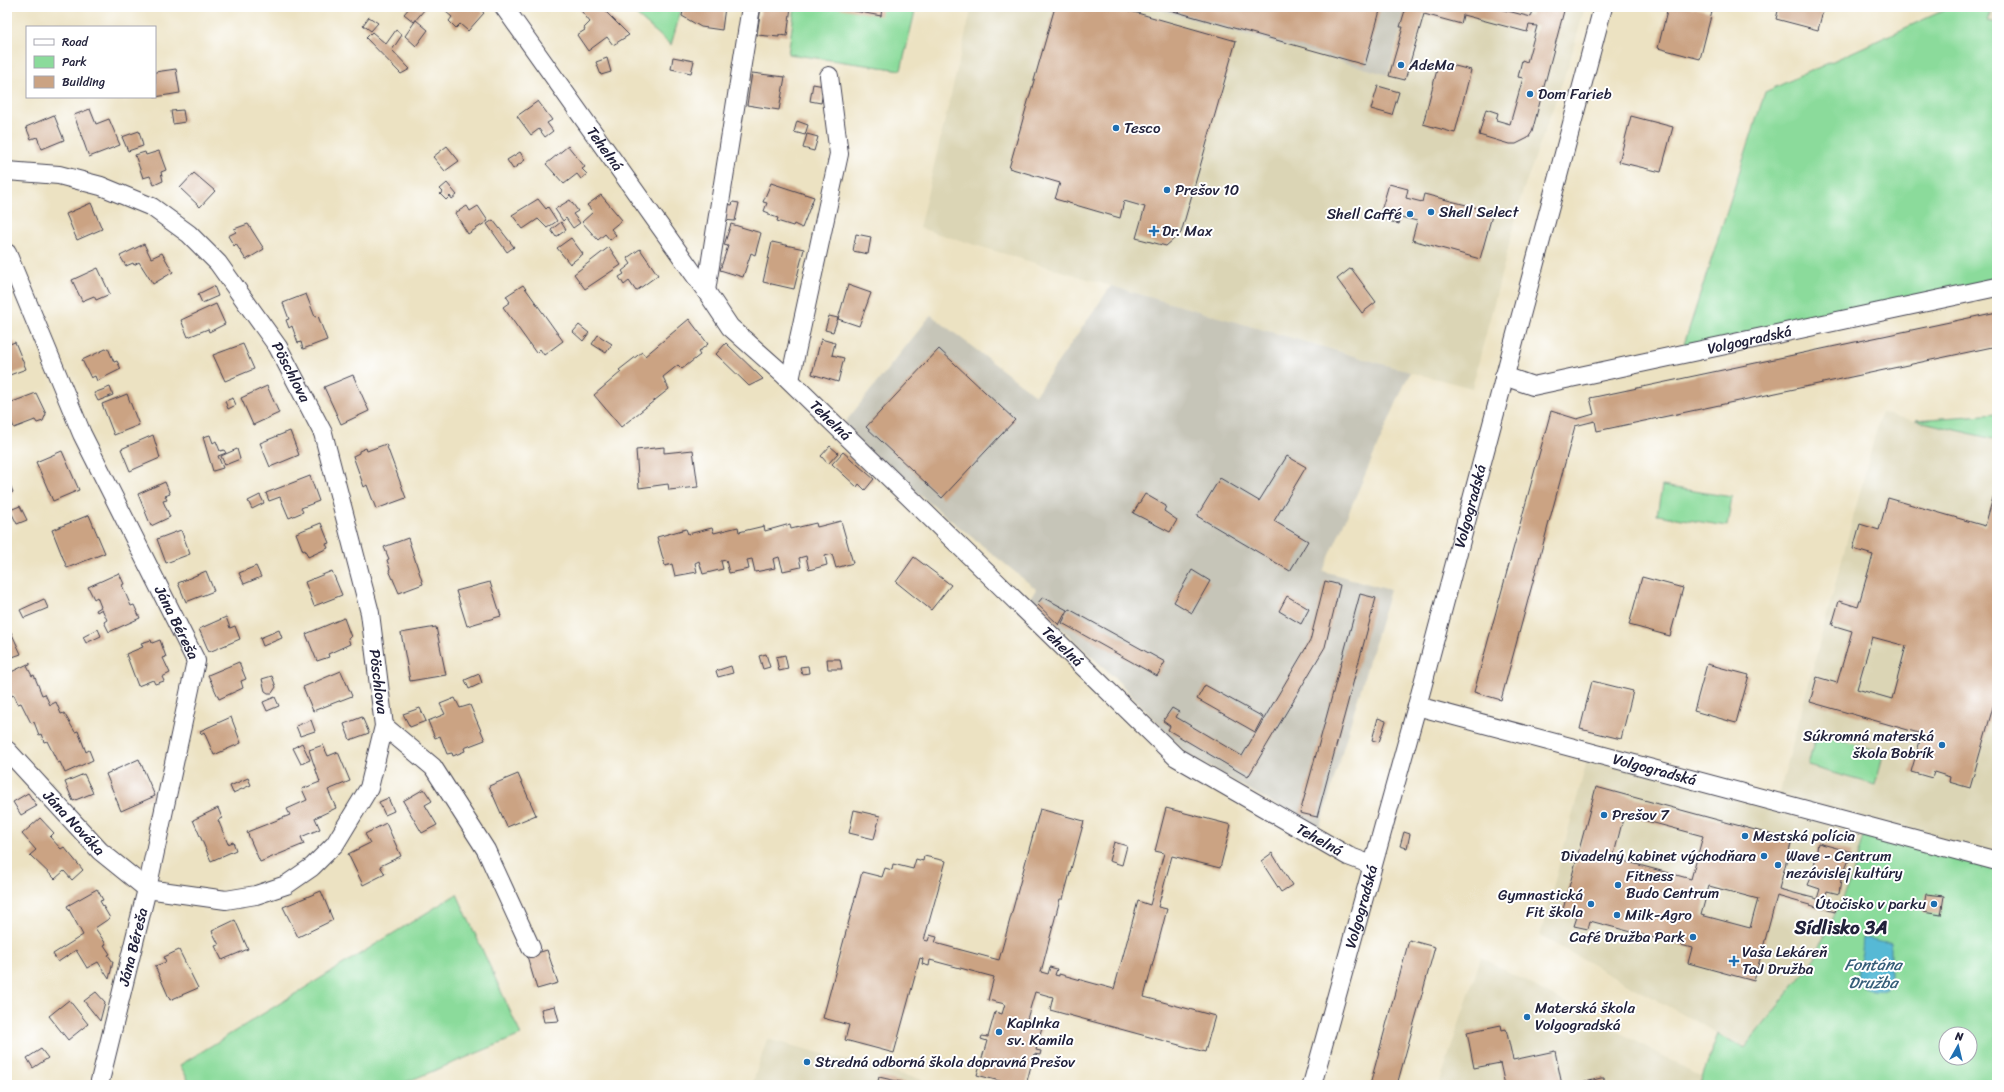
<svg xmlns="http://www.w3.org/2000/svg" width="2004" height="1092" viewBox="0 0 2004 1092" font-family="Sriracha,sans-serif">
<rect width="100%" height="100%" fill="#fff"/>
<filter id="ink" filterUnits="userSpaceOnUse"><feTurbulence type="fractalNoise" baseFrequency=".025" numOctaves="2"/><feDisplacementMap in="SourceGraphic" scale="8" xChannelSelector="R" yChannelSelector="G"/><feConvolveMatrix kernelMatrix="1 2 1 2 8 2 1 2 1" color-interpolation-filters="sRGB"/></filter>
<filter id="wash" filterUnits="userSpaceOnUse"><feTurbulence type="fractalNoise" baseFrequency=".012" numOctaves="4" result="noise"/><feDisplacementMap in="SourceGraphic" scale="16" xChannelSelector="R" yChannelSelector="G"/><feGaussianBlur stdDeviation="0.9" result="paint"/><feColorMatrix in="noise" values="0 0 0 0 0 0 0 0 0 0 0 0 0 0 0 0 0 1.4 0 .05"/><feComposite in="paint" operator="in"/></filter>
<g filter="url(#wash)">
<rect width="100%" height="100%" fill="#ece2c2"/>
<!-- built -->
<g fill="#dbd5b5">
<polygon points="972,7 1149,7 1388,75 1407,7 1585,7 1570,61 1523,191 1472,388 1410,372 1111,286 919,228"/>
<polygon points="1992,7 1997,7 1997,23 1987,21"/>
<polygon points="1881,413 1997,440 1997,863 1866,830 1852,877 1812,964 1744,1048 1540,936 1588,757 1776,806"/>
<polygon points="1481,957 1702,1077 1699,1085 1439,1085"/>
<polygon points="767,1039 942,1085 752,1085"/>
</g>
<!-- industrial -->
<g fill="#c6c5b8">
<polygon points="1149,7 1407,7 1388,75"/>
<polygon points="1111,286 1410,372 1323,571 1390,590 1319,830 1187,754 1119,682 1030,599 1036,589 839,430 931,315 1035,395"/>
</g>
<!-- green -->
<g fill="#8bdb9b" stroke="#567e6b" fill-rule="evenodd">
<polygon points="627,7 682,7 671,45"/>
<polygon points="795,7 916,7 901,70 788,54"/>
<polygon points="1951,7 1992,7 1987,21 1997,23 1997,291 1680,357 1765,92"/>
<polygon points="1997,414 1997,440 1915,420"/>
<polygon points="1662,486 1732,497 1727,526 1657,515"/>
<polygon points="1816,734 1884,752 1875,785 1808,766"/>
<path d="M1866,829l131,34v222h-298l19,-51 26,14 68,-84 40,-87zM1946,1034h24v24h-24z"/>
<polygon points="457,894 521,1035 399,1085 191,1085 180,1065"/>
</g>
<!-- water -->
<path fill="#57b9d5" stroke="#3c6e88" d="M1863,938c10,0 18,5 28,4v34l-5,13c-6,3 -12,3 -18,1 -16,-7 -10,-21 -7,-33 2,-6 1,-13 2,-19z"/>
<g id="blocks">
<!-- building -->
<g fill="#cba383" fill-rule="evenodd">
<polygon points="410,7 425,9 414,22 404,14"/>
<polygon points="451,7 477,7 484,13 468,31 460,24 456,28 449,21 452,17 446,12"/>
<polygon points="578,7 601,7 629,35 613,45 607,37 588,51 577,35 585,30 584,28 590,22"/>
<polygon points="684,7 725,7 722,30 701,27 682,16"/>
<polygon points="761,7 791,7 787,36 779,35 779,37 757,35"/>
<polygon points="834,7 882,7 881,16"/>
<polygon points="1055,7 1116,7 1236,41 1181,233 1166,246 1136,238 1145,207 1124,201 1120,218 1055,199 1060,183 1009,168"/>
<polygon points="1159,7 1381,7 1365,65"/>
<polygon points="1406,7 1420,10 1421,7 1492,7 1531,17 1534,7 1565,7 1532,132 1528,138 1516,144 1509,144 1479,135 1486,109 1498,113 1496,120 1510,124 1523,78 1518,77 1522,60 1527,62 1537,26 1529,25 1527,32 1463,15 1461,24 1424,14 1405,80 1389,76 1403,27 1400,27"/>
<polygon points="1668,7 1691,7 1712,12 1700,59 1658,48"/>
<polygon points="1779,7 1824,7 1818,30 1776,19"/>
<polygon points="369,17 378,23 371,31 363,25"/>
<polygon points="416,20 428,30 416,46 405,36"/>
<polygon points="396,30 402,35 392,50 410,69 401,74 366,38 372,32 386,44"/>
<polygon points="673,57 694,61 691,73 671,69"/>
<polygon points="607,58 611,72 601,75 596,62"/>
<polygon points="1439,62 1471,70 1455,133 1423,124"/>
<polygon points="176,69 180,93 155,97 155,72"/>
<polygon points="752,73 785,77 779,110 747,105"/>
<polygon points="813,84 824,86 821,103 810,101"/>
<polygon points="1378,86 1399,92 1392,115 1371,109"/>
<polygon points="538,101 552,120 547,123 553,131 545,137 539,129 531,135 517,116"/>
<polygon points="90,109 96,124 109,119 120,145 89,157 74,115"/>
<polygon points="183,110 185,122 173,124 171,111"/>
<polygon points="54,115 64,140 42,149 37,137 31,139 26,127"/>
<polygon points="1631,116 1673,127 1661,172 1619,162"/>
<polygon points="797,121 808,125 805,135 794,132"/>
<polygon points="139,131 143,146 128,151 122,137"/>
<polygon points="807,134 818,137 814,151 803,148"/>
<polygon points="447,146 459,161 445,171 433,157"/>
<polygon points="568,146 585,167 582,169 587,174 581,179 577,174 564,184 546,164"/>
<polygon points="159,151 166,170 161,172 163,181 154,185 150,176 143,178 135,155 145,152 146,155"/>
<polygon points="520,152 525,160 513,169 507,160"/>
<polygon points="194,173 215,191 200,207 180,188"/>
<polygon points="447,183 457,195 452,199 450,196 446,200 440,194 443,192 440,189"/>
<polygon points="771,183 814,197 802,228 794,224 793,226 777,221 778,218 769,215 769,213 764,211 767,203 763,202"/>
<polygon points="1389,184 1408,189 1406,198 1422,202 1424,194 1493,212 1480,259 1412,240 1417,221 1401,217 1399,224 1379,218"/>
<polygon points="601,195 622,220 611,229 616,235 610,240 605,234 598,240 582,222 593,212 587,205"/>
<polygon points="538,199 546,209 548,207 557,221 547,228 538,219 523,229 512,215"/>
<polygon points="570,200 578,211 573,214 580,223 573,228 566,218 563,221 555,209"/>
<polygon points="733,202 739,203 735,221 722,220 726,204 732,205"/>
<polygon points="91,203 102,229 77,240 66,214"/>
<polygon points="467,206 470,211 478,206 488,221 468,234 455,213"/>
<polygon points="493,220 514,247 507,252 487,224"/>
<polygon points="561,222 566,230 556,237 551,230"/>
<polygon points="248,224 264,249 246,260 236,244 234,246 228,236 236,232 234,229"/>
<polygon points="731,224 761,233 755,255 751,253 743,277 720,270 728,246 724,245"/>
<polygon points="856,234 871,237 868,254 853,251"/>
<polygon points="571,238 583,254 570,264 557,248"/>
<polygon points="772,242 804,249 794,289 763,282"/>
<polygon points="144,244 151,258 162,253 173,272 153,284 139,262 134,265 133,263 126,266 120,256"/>
<polygon points="609,247 621,265 585,289 574,274"/>
<polygon points="640,249 658,275 636,291 629,281 624,285 619,277 624,274 622,271 631,264 627,258"/>
<polygon points="98,268 110,294 96,300 94,296 82,301 72,280"/>
<polygon points="1351,268 1376,302 1362,313 1337,279"/>
<polygon points="523,285 563,341 544,355 540,349 536,353 503,307 510,302 506,296"/>
<polygon points="848,285 871,293 859,326 838,319"/>
<polygon points="214,286 218,296 202,303 198,294"/>
<polygon points="306,294 315,317 318,316 327,340 303,349 301,342 298,343 292,326 289,328 286,320 289,319 283,303"/>
<polygon points="216,304 225,324 209,332 208,329 188,337 181,320"/>
<polygon points="1997,312 1997,346 1597,431 1595,421 1575,426 1501,700 1474,692 1551,411 1577,419 1594,414 1590,398"/>
<polygon points="829,316 838,318 833,332 825,330"/>
<polygon points="689,319 708,344 698,352 700,355 682,369 678,365 663,377 669,389 621,427 594,395 621,372 619,370 642,352 645,356"/>
<polygon points="579,325 589,333 583,341 573,332"/>
<polygon points="598,335 612,344 606,353 592,344"/>
<polygon points="821,339 835,343 832,355 844,358 838,382 812,374"/>
<polygon points="15,342 26,369 7,376 7,345"/>
<polygon points="726,343 763,379 749,386 716,354"/>
<polygon points="243,344 254,369 225,381 213,355"/>
<polygon points="108,348 114,362 117,361 121,369 97,381 95,376 91,378 82,360"/>
<polygon points="939,349 1015,420 942,498 866,427"/>
<polygon points="353,375 369,411 341,424 324,387"/>
<polygon points="267,386 279,413 253,425 241,398"/>
<polygon points="110,387 113,395 98,401 94,393"/>
<polygon points="36,393 46,414 43,421 37,423 35,420 14,428 7,410 7,404"/>
<polygon points="127,394 139,425 114,435 102,404"/>
<polygon points="233,398 236,405 228,409 225,401"/>
<polygon points="290,431 299,455 270,467 260,443"/>
<polygon points="153,435 160,458 130,471 121,449"/>
<polygon points="210,435 213,443 216,441 220,451 224,450 226,453 218,456 223,468 213,471 203,437"/>
<polygon points="386,444 406,498 376,509 367,485 364,487 353,456 359,453 359,451 366,448 367,451"/>
<polygon points="830,446 838,453 828,464 821,456"/>
<polygon points="664,447 664,453 693,450 698,487 669,490 668,484 639,488 636,450"/>
<polygon points="237,449 240,459 225,465 221,456"/>
<polygon points="62,451 79,490 53,501 36,462"/>
<polygon points="843,452 874,479 865,490 859,484 857,487 832,464"/>
<polygon points="1287,456 1306,467 1274,521 1308,541 1290,571 1197,516 1220,478 1259,501"/>
<polygon points="310,476 319,501 301,508 303,512 289,518 280,497 269,501 266,493"/>
<polygon points="9,482 13,492 7,495 7,483"/>
<polygon points="165,482 170,494 165,496 167,500 163,501 170,517 151,526 138,494"/>
<path d="M1997,484v209l-27,95 -21,-6 1,-5 -16,-5 -2,6 -21,-6 11,-38 -112,-32 7,-25 20,6 15,-52 -20,-6 7,-24 19,6 15,-52 -20,-6 7,-25 19,6 9,-32 97,28zM1872,637l34,9 -14,53 -35,-10z"/>
<polygon points="1145,494 1166,506 1164,511 1177,520 1170,532 1133,513"/>
<polygon points="260,495 264,503 252,509 248,501"/>
<polygon points="20,506 27,520 17,524 10,510"/>
<polygon points="89,515 105,553 67,568 52,530"/>
<polygon points="841,521 853,563 836,568 832,554 825,556 827,565 809,570 806,556 799,558 801,567 783,571 779,557 773,559 775,568 755,572 752,559 747,560 749,569 729,573 726,560 721,561 723,569 703,574 699,561 695,563 697,572 675,576 672,564 665,566 657,537 686,529 688,534 712,528 714,533 738,527 739,532 764,526 765,531 790,524 791,529 816,523 817,527"/>
<polygon points="321,523 329,543 326,544 328,548 308,557 305,550 303,551 296,533"/>
<polygon points="181,530 190,554 166,563 157,539"/>
<polygon points="408,538 423,584 399,593 389,570 390,569 387,560 389,559 384,547"/>
<polygon points="914,557 951,585 931,610 896,582"/>
<polygon points="256,566 261,577 244,584 239,573"/>
<polygon points="1192,570 1210,581 1192,613 1174,602"/>
<polygon points="206,571 214,591 186,602 178,583"/>
<polygon points="332,571 342,595 314,606 305,582"/>
<polygon points="119,573 124,584 122,585 127,597 131,606 134,605 140,618 109,632 104,622 107,620 102,609 97,612 96,610 101,607 97,597 94,599 88,587"/>
<polygon points="1642,577 1683,588 1670,636 1629,625"/>
<polygon points="1325,581 1340,585 1325,647 1248,777 1168,730 1170,726 1163,721 1172,708 1179,712 1176,717 1242,756 1310,641"/>
<polygon points="490,582 501,616 467,626 456,591"/>
<polygon points="1360,594 1376,598 1317,817 1300,813"/>
<polygon points="1287,596 1309,609 1301,624 1279,611"/>
<polygon points="1043,597 1067,610 1059,625 1037,604"/>
<polygon points="44,599 48,608 24,618 20,610"/>
<polygon points="1069,609 1165,662 1157,676 1062,623"/>
<polygon points="226,617 230,628 235,626 240,639 209,652 199,629"/>
<polygon points="344,618 351,637 348,638 350,644 328,654 329,657 317,661 306,634"/>
<polygon points="436,627 446,675 410,681 401,633"/>
<polygon points="98,629 101,636 86,643 83,637"/>
<polygon points="279,630 282,638 263,646 260,638"/>
<polygon points="11,632 21,654 7,659 7,634"/>
<polygon points="151,640 152,643 160,640 166,657 163,658 170,673 162,677 164,681 155,684 153,680 138,686 126,654 143,647 141,643"/>
<polygon points="766,654 770,667 763,669 759,656"/>
<polygon points="785,655 788,669 779,671 776,657"/>
<polygon points="827,659 840,659 842,669 828,669"/>
<polygon points="239,662 246,679 241,681 243,688 219,699 208,675"/>
<polygon points="30,663 30,665 27,666 32,676 34,675 42,695 45,694 50,705 56,702 61,714 64,713 75,732 78,731 86,752 89,750 93,760 65,773 60,762 58,763 47,741 44,742 41,734 39,735 34,722 31,723 21,703 18,704 14,695 12,696 7,686 7,674"/>
<polygon points="1707,664 1749,675 1736,723 1694,711"/>
<polygon points="731,666 733,673 718,677 716,671"/>
<polygon points="808,666 809,673 802,674 800,667"/>
<polygon points="341,671 352,696 313,711 303,687"/>
<polygon points="479,674 482,683 469,689 465,680"/>
<polygon points="272,676 276,687 272,693 268,693 265,691 262,679"/>
<polygon points="1592,681 1633,691 1621,739 1580,729"/>
<polygon points="1205,685 1263,717 1255,732 1197,699"/>
<polygon points="275,697 279,706 267,711 263,702"/>
<polygon points="455,698 460,708 470,705 485,740 464,748 465,751 453,756 452,753 447,754 440,736 435,738 428,721 445,714 440,704"/>
<polygon points="420,708 426,721 410,727 403,714"/>
<polygon points="231,717 241,743 214,755 204,732 201,734 200,731"/>
<polygon points="362,717 369,733 350,740 344,724"/>
<polygon points="1378,718 1386,721 1379,742 1372,740"/>
<polygon points="311,720 315,731 300,736 296,726"/>
<polygon points="302,743 310,760 301,764 293,748"/>
<polygon points="323,745 328,756 338,752 350,781 328,790 336,808 315,818 320,829 301,837 304,844 260,862 247,832 290,815 287,809 307,800 302,789 320,782 309,750"/>
<polygon points="139,759 155,796 121,811 106,774"/>
<polygon points="84,774 93,793 73,801 65,782"/>
<polygon points="518,774 536,815 507,827 489,786"/>
<polygon points="248,778 251,785 233,793 230,786"/>
<path d="M1596,787l196,53 -13,49 38,10 3,-10 -12,-4 5,-12 5,-30 34,9 -11,28 -2,14 -12,-3 -3,11 13,3 -2,7 -58,-16 -23,85 -66,-18 4,-15 -102,-27 -2,8 -14,-3 3,-9 -15,-4zM1624,815l79,21 -12,43 -78,-21zM1709,886l49,13 -8,29 -49,-13z"/>
<polygon points="424,789 432,801 425,805 437,825 422,833 403,801"/>
<polygon points="28,793 37,806 21,815 13,802"/>
<polygon points="388,798 394,811 385,815 379,802"/>
<polygon points="218,808 222,818 218,820 228,844 233,842 236,850 211,861 193,820"/>
<polygon points="1166,808 1231,825 1220,868 1172,856 1158,907 1167,909 1144,997 1215,1016 1205,1052 1050,1010 1053,997 1035,992 1027,1019 1043,1023 1036,1050 1041,1051 1040,1055 1034,1054 1026,1085 1015,1085 977,1075 987,1041 981,1039 982,1036 988,1037 995,1012 1002,1014 1005,1004 988,1000 994,977 930,960 929,966 922,964 923,959 920,958 894,1053 845,1040 849,1025 823,1018 862,872 882,877 885,868 892,870 893,864 913,869 916,859 923,861 924,856 946,861 924,940 928,941 930,935 933,936 937,937 935,943 999,960 1040,809 1084,821 1063,899 1060,899 1041,972 1048,974 1050,967 1053,968 1057,969 1055,975 1059,976 1059,974 1114,989 1138,901 1150,905 1164,853 1155,851"/>
<polygon points="854,810 880,816 874,839 849,833"/>
<polygon points="40,818 54,833 50,837 61,849 64,847 83,870 72,880 64,871 55,879 30,855 36,850 22,834"/>
<polygon points="386,823 401,856 380,866 385,874 363,885 348,854 370,843 365,834"/>
<polygon points="1404,832 1410,834 1407,848 1400,846"/>
<polygon points="1114,842 1127,846 1122,865 1109,861"/>
<polygon points="1272,853 1292,885 1281,892 1261,861"/>
<polygon points="97,889 103,900 100,901 110,918 95,928 106,944 104,945 110,954 108,955 113,962 109,979 98,962 87,968 76,950 58,962 53,954 83,935 67,906"/>
<polygon points="321,891 333,920 298,937 283,907"/>
<polygon points="1926,894 1944,896 1941,915 1923,912"/>
<polygon points="235,920 248,949 222,960 215,946 219,945 212,931"/>
<polygon points="1409,940 1435,947 1397,1085 1370,1085"/>
<polygon points="179,950 198,988 170,1000 155,966 166,962 164,957"/>
<polygon points="547,950 558,983 537,989 527,956"/>
<polygon points="96,992 105,1002 100,1021 84,1001"/>
<polygon points="69,1000 88,1024 68,1040 49,1016"/>
<polygon points="555,1006 559,1021 544,1022 541,1009"/>
<polygon points="1501,1025 1502,1030 1506,1029 1513,1060 1555,1051 1562,1085 1505,1085 1500,1063 1474,1068 1467,1032"/>
<polygon points="41,1049 48,1058 33,1068 27,1058"/>
<polygon points="879,1077 905,1083 905,1085 877,1085"/>
<polygon points="1601,1078 1604,1078 1605,1085 1574,1085"/>
</g>
</g>
</g>
<g filter="url(#ink)">
<use href="#blocks" fill-opacity="0" stroke="#403f4f" stroke-width="1"/>
<g fill="none" stroke-linecap="round" stroke-linejoin="round">
<defs>
<g id="minor">
<path id="s1" d="M504,7l202,284 24,36 54,48 392,382 172,99 24,9"/>
<path id="s2" d="M7,171l52,4 42,11 51,21 37,27 29,29 60,84 45,86 47,180 14,113 -15,62 -34,56 -23,23 -26,18 -30,10 -30,5 -79,-11 -47,-38 -93,-101"/>
<path id="s3" d="M7,253l75,181 114,227 -49,228 -48,196"/>
<polyline points="706,291 751,7"/>
<path id="s4" d="M1504,376l29,10 464,-99"/>
<polyline points="790,380 839,154 829,76"/>
<path id="s5" d="M1417,706l580,155"/>
<polyline points="384,726 433,767 486,850 531,948"/>
<path id="s6" d="M1312,1085l105,-379 186,-699"/>
</g>
</defs>
<!-- minor casing -->
<use href="#minor" stroke="#403f4f" stroke-width="20"/>
<!-- minor -->
<use href="#minor" stroke="#fff" stroke-width="18"/>
</g>
</g>
<!-- markers -->
<g fill="#1f6fb2" stroke="#fff" stroke-width="1.5">
<circle cx="1401" cy="65" r="4"/>
<circle cx="1530" cy="94" r="4"/>
<circle cx="1116" cy="128" r="4"/>
<circle cx="1167" cy="190" r="4"/>
<circle cx="1431" cy="212" r="4"/>
<circle cx="1410" cy="214" r="4"/>
<path d="M1152 225h4v4h4v4h-4v4h-4v-4h-4v-4h4z"/>
<circle cx="1942" cy="745" r="4"/>
<circle cx="1604" cy="815" r="4"/>
<circle cx="1745" cy="836" r="4"/>
<circle cx="1764" cy="856" r="4"/>
<circle cx="1778" cy="865" r="4"/>
<circle cx="1618" cy="885" r="4"/>
<circle cx="1591" cy="904" r="4"/>
<circle cx="1934" cy="904" r="4"/>
<circle cx="1617" cy="915" r="4"/>
<circle cx="1693" cy="937" r="4"/>
<path d="M1732 955h4v4h4v4h-4v4h-4v-4h-4v-4h4z"/>
<circle cx="1527" cy="1017" r="4"/>
<circle cx="999" cy="1032" r="4"/>
<circle cx="807" cy="1062" r="4"/>
</g>
<g text-anchor="middle" dominant-baseline="central" stroke-width="4" stroke-linejoin="round" paint-order="stroke">
<!-- poi labels -->
<g font-size="15" fill="#22223b" stroke="#fff" text-anchor="start">
<text x="1409" y="65">AdeMa</text>
<text x="1538" y="94">Dom Farieb</text>
<text x="1124" y="128">Tesco</text>
<text x="1175" y="190">Prešov 10</text>
<text x="1439" y="212">Shell Select</text>
<text x="1402" y="214" text-anchor="end">Shell Caffé</text>
<text x="1162" y="231">Dr. Max</text>
<text x="1934" y="736" text-anchor="end">Súkromná materská<tspan x="1934" dy="17">škola Bobrík</tspan></text>
<text x="1612" y="815">Prešov 7</text>
<text x="1753" y="836">Mestská polícia</text>
<text x="1756" y="856" text-anchor="end">Divadelný kabinet východňara</text>
<text x="1786" y="856">Wave - Centrum<tspan x="1786" dy="17">nezávislej kultúry</tspan></text>
<text x="1626" y="876">Fitness<tspan x="1626" dy="17">Budo Centrum</tspan></text>
<text x="1583" y="895" text-anchor="end">Gymnastická<tspan x="1583" dy="17">Fit škola</tspan></text>
<text x="1926" y="904" text-anchor="end">Útočisko v parku</text>
<text x="1625" y="915">Milk-Agro</text>
<text x="1685" y="937" text-anchor="end">Café Družba Park</text>
<text x="1742" y="952">Vaša Lekáreň<tspan x="1742" dy="17">TaJ Družba</tspan></text>
<text x="1535" y="1008">Materská škola<tspan x="1535" dy="17">Volgogradská</tspan></text>
<text x="1007" y="1023">Kaplnka<tspan x="1007" dy="17">sv. Kamila</tspan></text>
<text x="815" y="1062">Stredná odborná škola dopravná Prešov</text>
</g>
<!-- street labels -->
<g font-size="15" fill="#22223b" stroke="#fff">
<text stroke="none"><textPath href="#s1" startOffset="174">Tehelná</textPath></text>
<text stroke="none"><textPath href="#s4" startOffset="252">Volgogradská</textPath></text>
<text stroke="none"><textPath href="#s2" startOffset="369">Pöschlova</textPath></text>
<text stroke="none"><textPath href="#s1" startOffset="529">Tehelná</textPath></text>
<text stroke="none"><textPath href="#s6" startOffset="600">Volgogradská</textPath></text>
<text stroke="none"><textPath href="#s3" startOffset="407">Jána Béreša</textPath></text>
<text stroke="none"><textPath href="#s1" startOffset="853">Tehelná</textPath></text>
<text stroke="none"><textPath href="#s2" startOffset="693">Pöschlova</textPath></text>
<text stroke="none"><textPath href="#s5" startOffset="246">Volgogradská</textPath></text>
<text transform="translate(74 823) rotate(47)">Jána Nováka</text>
<text stroke="none"><textPath href="#s1" startOffset="1177">Tehelná</textPath></text>
<text stroke="none"><textPath href="#s6" startOffset="185">Volgogradská</textPath></text>
<text transform="translate(133 947) rotate(-76)">Jána Béreša</text>
</g>
<!-- water labels -->
<g font-size="16" font-style="italic" fill="#375e79" stroke="#fff">
<text x="1873" y="964">Fontána<tspan x="1873" dy="18">Družba</tspan></text>
</g>
<!-- district labels -->
<g font-size="19" font-weight="bold" fill="#22223b" stroke="#fff">
<text x="1841" y="927">Sídlisko 3A</text>
</g>
</g>
<!-- margin -->
<rect width="2004" height="1092" fill="none" stroke="#fff" stroke-width="24"/>
<!-- legend -->
<rect x="26" y="26" width="130" height="72" fill="#ffffff" stroke="#a7a7b1"/>
<rect x="34" y="39" width="20" height="6" fill="#ffffff" stroke="#a7a7b1"/>
<text x="62" y="46" font-size="12" fill="#22223b">Road</text>
<rect x="34" y="56" width="20" height="12" fill="#8bdb9b" stroke="#a7a7b1"/>
<text x="62" y="66" font-size="12" fill="#22223b">Park</text>
<rect x="34" y="76" width="20" height="12" fill="#cba383" stroke="#a7a7b1"/>
<text x="62" y="86" font-size="12" fill="#22223b">Building</text>
<!-- north arrow -->
<g transform="translate(1958 1046) rotate(8)"><circle r="19" fill="#ffffff" stroke="#a7a7b1"/>
<path d="M0-3L7 15L0 10L-7 15Z" fill="#1f6fb2"/>
<text y="-6" font-size="11" font-weight="bold" text-anchor="middle" fill="#22223b">N</text>
</g>
</svg>
